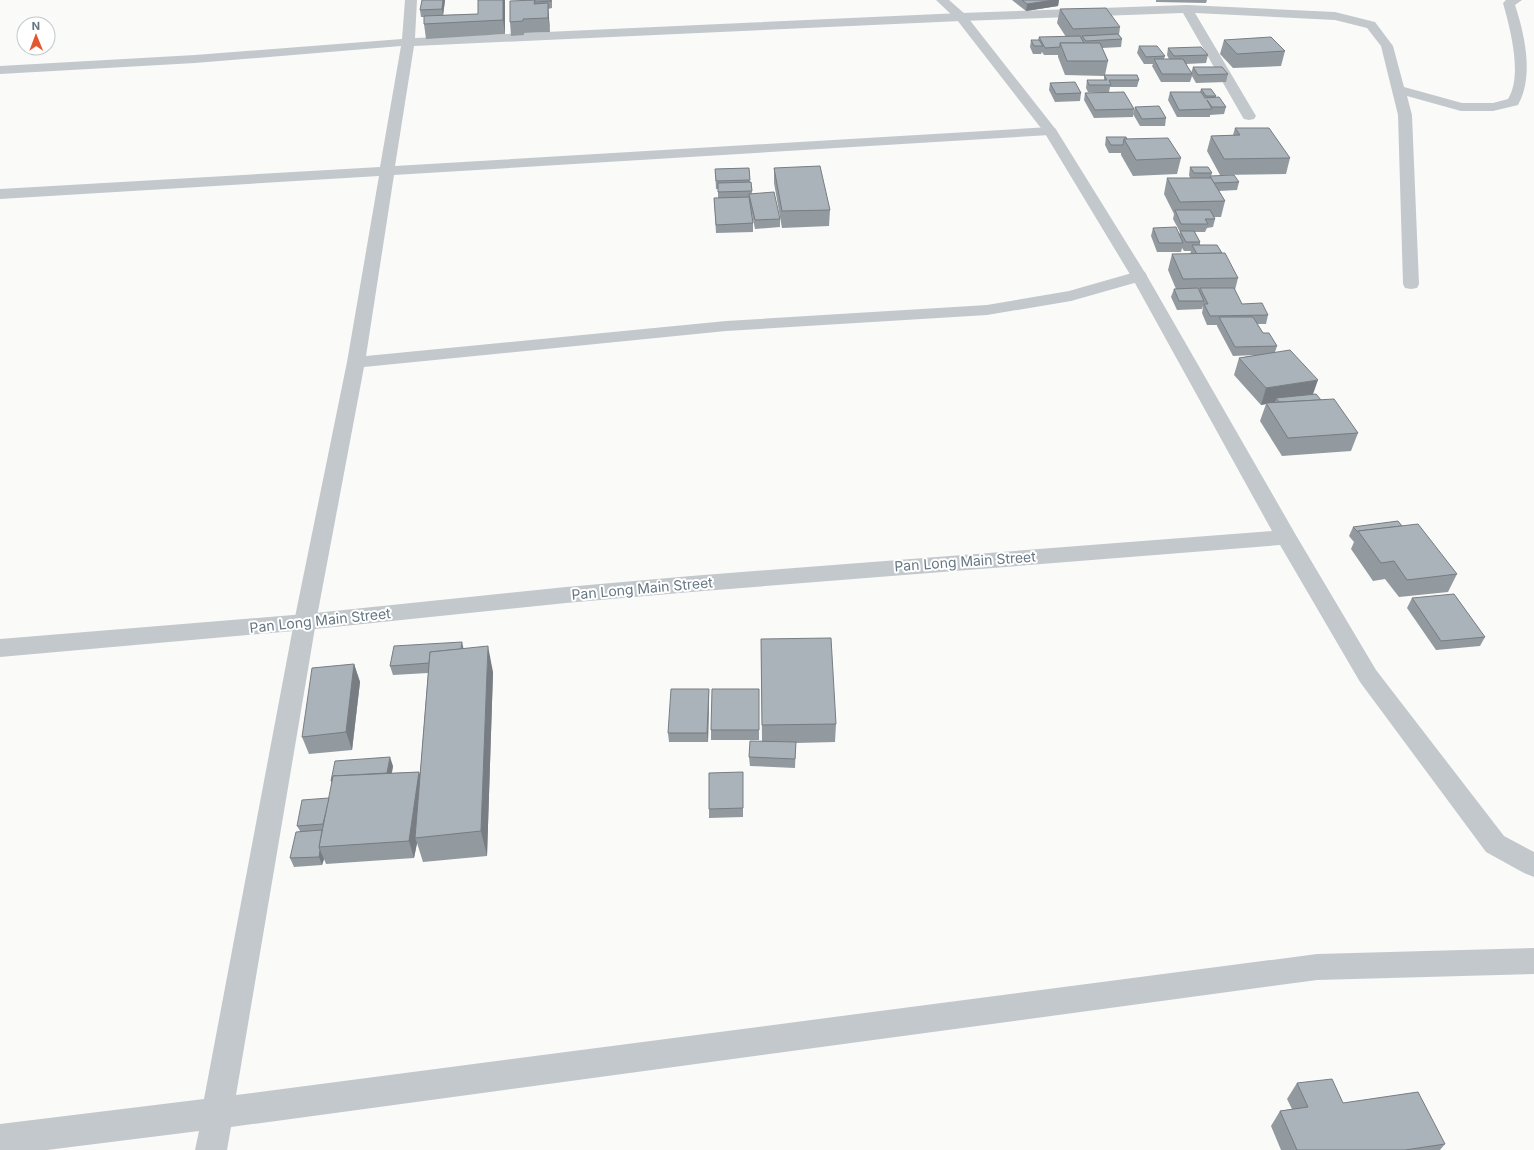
<svg xmlns="http://www.w3.org/2000/svg" width="1534" height="1150" viewBox="0 0 1534 1150" font-family="Inter,sans-serif">
<rect width="100%" height="100%" fill="#fafaf8"/>
<g fill="none" stroke-linecap="round" stroke-linejoin="round">
<!-- minor -->
<path fill="#c3c8cc" fill-rule="evenodd" d="M405,0h12l-2,38 546,-25 226,-8 148,7 40,10 18,24 11,41 58,16h31l15,-4c15,-23 2,-71 -5,-96l3,-3h16l-7,5c10,30 19,72 3,100l-25,6h-32l-54,-15 5,19 7,169 -2,4 -6,1 -6,-1 -2,-4 -5,-169 -17,-69 -14,-18 -32,-8 -140,-7 61,103 -2,3 -5,1 -5,-1 -2,-3 -59,-103 -222,8 -547,25 -19,120 655,-39 5,1 2,3 -2,3 -5,1 -656,40 -28,181 360,-35 261,-16 82,-14 70,-20 6,1 2,4 -2,4 -74,21 -84,14 -261,16 -362,36 -48,255 -80,473 1081,-141 217,-6v26l-217,6 -1086,147 -4,23h-32l4,-19 -152,19h-47v-26l204,-25 90,-477 53,-260 32,-186 -379,23v-10l380,-22 21,-121 -206,17 -195,11v-8l195,-11 207,-16z"/>
<!-- tertiary -->
<polygon fill="#c3c8cc" fill-rule="evenodd" points="936,0 949,0 965,14 1057,131 1147,276 1297,537 1376,670 1504,836 1534,852 1534,877 1524,873 1486,852 1360,682 1280,545 691,592 566,603 305,630 0,657 0,639 305,614 566,587 691,576 1272,531 1131,276 1044,132 957,20"/>
</g>
<!-- wall -->
<g fill="#929a9f">
<polygon points="445,0 443,15 478,14 505,0 505,34 426,39 424,24 424,17 421,17 420,10"/>
<polygon points="528,0 552,0 552,8 548,9 550,32 524,33 524,35 511,36 510,22"/>
<polygon points="1012,0 1059,0 1058,6 1026,11"/>
<polygon points="1156,0 1207,0 1206,3 1156,2"/>
<polygon points="1060,9 1120,27 1119,35 1122,39 1121,47 1102,48 1108,61 1105,75 1139,80 1137,87 1110,87 1109,92 1134,109 1133,117 1094,118 1084,100 1085,93 1106,92 1088,92 1086,88 1087,80 1104,80 1104,76 1065,75 1058,57 1058,55 1044,55 1042,52 1041,54 1033,54 1030,47 1031,40 1038,40 1039,37 1066,37 1057,23"/>
<polygon points="1224,40 1285,51 1281,66 1233,68 1220,54"/>
<polygon points="1139,46 1165,56 1164,59 1169,59 1167,55 1168,48 1208,55 1206,63 1186,64 1191,73 1193,67 1228,74 1226,82 1196,83 1192,76 1190,82 1161,82 1152,66 1153,64 1144,64 1137,53"/>
<polygon points="1050,83 1081,93 1080,101 1055,102 1049,90"/>
<polygon points="1201,89 1216,96 1216,98 1226,107 1224,114 1210,115 1210,117 1177,117 1168,100 1170,92 1200,92"/>
<polygon points="1135,107 1166,118 1165,126 1140,126 1133,114"/>
<polygon points="1235,128 1290,158 1286,174 1220,175 1207,151 1211,136 1233,135"/>
<polygon points="1106,137 1127,139 1181,158 1177,174 1133,176 1121,155 1121,153 1109,153 1105,145"/>
<polygon points="1190,167 1212,173 1211,176 1239,182 1237,190 1219,191 1225,201 1221,217 1214,217 1215,219 1213,227 1207,228 1205,232 1195,232 1200,242 1200,245 1222,253 1238,278 1235,290 1242,304 1268,315 1266,324 1257,324 1263,333 1277,346 1275,352 1313,394 1321,400 1358,433 1351,451 1282,456 1260,421 1266,404 1261,405 1234,375 1239,358 1256,355 1233,356 1217,326 1217,325 1207,325 1202,313 1203,307 1203,306 1202,309 1177,310 1171,297 1174,289 1176,289 1168,270 1172,254 1190,254 1191,251 1184,251 1182,248 1181,252 1157,252 1151,236 1153,228 1179,234 1180,232 1173,219 1174,214 1164,194 1167,178 1190,178 1189,175"/>
<polygon points="749,168 750,182 751,182 752,194 780,219 780,227 755,229 751,209 753,223 753,232 716,233 714,198 718,198 718,189 716,189 715,169"/>
<polygon points="774,168 830,210 829,226 782,228 774,183"/>
<polygon points="1402,526 1457,574 1448,592 1399,597 1385,579 1373,581 1351,549 1354,542 1349,536 1353,527"/>
<polygon points="1412,598 1485,637 1480,646 1436,650 1407,608"/>
<polygon points="761,639 836,724 835,742 796,743 795,768 750,766 749,757 762,741"/>
<polygon points="463,648 493,672 487,856 423,862 417,843 414,858 326,864 324,859 322,865 294,867 290,858 300,831 297,826 329,798 332,783 331,781 393,766 392,773 419,772 420,775 428,673 393,675 390,666"/>
<polygon points="354,664 360,682 352,750 309,754 302,737"/>
<polygon points="709,689 709,698 708,742 669,742 668,733"/>
<polygon points="759,689 759,740 711,740 711,730"/>
<polygon points="743,772 743,817 709,818 709,809"/>
<polygon points="1297,1083 1343,1103 1445,1144 1440,1150 1281,1150 1271,1126 1280,1111 1292,1109 1287,1099"/>
</g>
<!-- shaded-wall -->
<g fill="#777d82">
<polygon points="443,0 445,0 443,16 442,9"/>
<polygon points="503,0 505,0 505,34 503,20"/>
<polygon points="1054,0 1059,0 1058,6 1026,11 1027,4"/>
<polygon points="548,3 549,17 550,32 548,18"/>
<polygon points="1318,380 1312,397 1276,398 1275,403 1266,403 1266,404 1261,405 1266,388"/>
<polygon points="462,642 464,651 460,662"/>
<polygon points="488,646 493,672 487,856 481,831"/>
<polygon points="354,664 360,682 352,750 346,732"/>
<polygon points="709,689 709,698 708,742 707,733"/>
<polygon points="390,757 393,766 389,786 386,777"/>
<polygon points="419,772 424,789 415,838 417,843 414,858 409,841"/>
<polygon points="320,850 324,859 322,865 319,857"/>
</g>
<!-- building -->
<g fill="#aab3b9" stroke="#777d82">
<polygon points="422,0 443,0 442,9 420,10"/>
<polygon points="478,0 503,0 503,20 424,24 424,16 478,14"/>
<polygon points="535,0 534,4 548,3 548,18 523,19 523,21 510,22 510,1"/>
<polygon points="535,0 551,0 551,1 535,2"/>
<polygon points="1022,0 1054,0 1027,4"/>
<polygon points="1106,8 1120,27 1073,29 1060,9"/>
<polygon points="1118,34 1122,39 1086,41 1082,36"/>
<polygon points="1080,36 1084,43 1060,43 1060,47 1045,48 1039,37"/>
<polygon points="1271,37 1285,51 1237,54 1224,40"/>
<polygon points="1031,40 1039,40 1043,46 1034,46"/>
<polygon points="1060,43 1100,43 1108,61 1067,61"/>
<polygon points="1139,46 1157,46 1165,56 1146,57"/>
<polygon points="1201,47 1208,55 1174,56 1168,48"/>
<polygon points="1154,59 1183,59 1192,74 1162,74"/>
<polygon points="1193,67 1222,67 1228,74 1198,75"/>
<polygon points="1104,75 1137,75 1139,80 1109,80 1111,85 1089,85 1087,80 1107,80"/>
<polygon points="1075,82 1081,93 1056,94 1050,83"/>
<polygon points="1201,89 1211,89 1216,96 1206,96"/>
<polygon points="1124,92 1134,109 1095,110 1085,93"/>
<polygon points="1170,92 1201,92 1205,98 1219,97 1226,107 1212,107 1207,100 1212,109 1179,110"/>
<polygon points="1159,106 1166,118 1142,119 1135,107"/>
<polygon points="1235,128 1269,128 1290,158 1224,159 1211,136 1240,135"/>
<polygon points="1106,137 1126,137 1127,139 1124,139 1123,145 1111,145"/>
<polygon points="1168,138 1181,158 1136,160 1124,139"/>
<polygon points="820,166 830,210 782,211 774,168"/>
<polygon points="1190,167 1208,167 1212,173 1194,173"/>
<polygon points="749,168 750,180 716,181 715,169"/>
<polygon points="1234,175 1239,182 1214,183 1210,176"/>
<polygon points="1167,178 1211,178 1225,201 1180,202"/>
<polygon points="751,182 752,191 718,192 718,183"/>
<polygon points="774,192 780,219 755,220 749,194"/>
<polygon points="749,197 753,223 716,225 714,198"/>
<polygon points="1175,210 1210,210 1215,219 1205,219 1208,224 1181,224"/>
<polygon points="1176,227 1183,243 1159,243 1153,228"/>
<polygon points="1180,231 1194,231 1200,242 1186,242"/>
<polygon points="1192,245 1217,245 1222,253 1197,254"/>
<polygon points="1225,253 1238,278 1183,279 1172,254"/>
<polygon points="1198,288 1204,301 1179,301 1174,289"/>
<polygon points="1200,288 1234,288 1242,304 1262,303 1268,315 1210,316 1204,304 1208,304"/>
<polygon points="1219,317 1253,317 1263,333 1269,333 1277,346 1235,347"/>
<polygon points="1290,350 1318,380 1266,388 1239,358"/>
<polygon points="1316,394 1321,400 1279,402 1276,398"/>
<polygon points="1334,399 1358,433 1288,438 1266,403"/>
<polygon points="1398,521 1402,526 1358,531 1358,532 1353,527"/>
<polygon points="1418,524 1457,574 1407,580 1394,561 1381,563 1358,531"/>
<polygon points="1454,594 1485,637 1441,641 1412,598"/>
<polygon points="831,638 836,724 762,725 761,639"/>
<polygon points="462,642 461,649 430,652 429,663 390,666 394,646"/>
<polygon points="488,646 481,831 415,838 430,652"/>
<polygon points="354,664 346,732 302,737 312,668"/>
<polygon points="671,689 709,689 707,733 668,733"/>
<polygon points="712,689 759,689 759,730 711,730"/>
<polygon points="750,741 796,742 795,759 749,757"/>
<polygon points="390,757 387,773 333,776 332,781 331,781 335,761"/>
<polygon points="419,772 409,841 319,847 333,776"/>
<polygon points="743,772 743,808 709,809 709,773"/>
<polygon points="329,798 323,824 297,826 302,800"/>
<polygon points="322,830 319,847 320,850 319,857 290,858 296,832"/>
<polygon points="1332,1079 1343,1103 1418,1092 1445,1144 1405,1150 1297,1150 1280,1111 1308,1107 1297,1083"/>
</g>
<g text-anchor="middle" dominant-baseline="central" stroke-width="4" stroke-linejoin="round" paint-order="stroke">
<!-- street labels -->
<g font-size="14" fill="#657683" stroke="#fff">
<text transform="translate(965 561) rotate(-4)">Pan Long Main Street</text>
<text transform="translate(642 588) rotate(-5)">Pan Long Main Street</text>
<text transform="translate(320 620) rotate(-6)">Pan Long Main Street</text>
</g>
</g>
<!-- north arrow -->
<g transform="translate(36 36) rotate(359)"><circle r="19" fill="#ffffff" stroke="#c1c8cd"/>
<path d="M0-3L7 15L0 10L-7 15Z" fill="#e4572e"/>
<text y="-6" font-size="11" font-weight="bold" text-anchor="middle" fill="#657683">N</text>
</g>
</svg>
